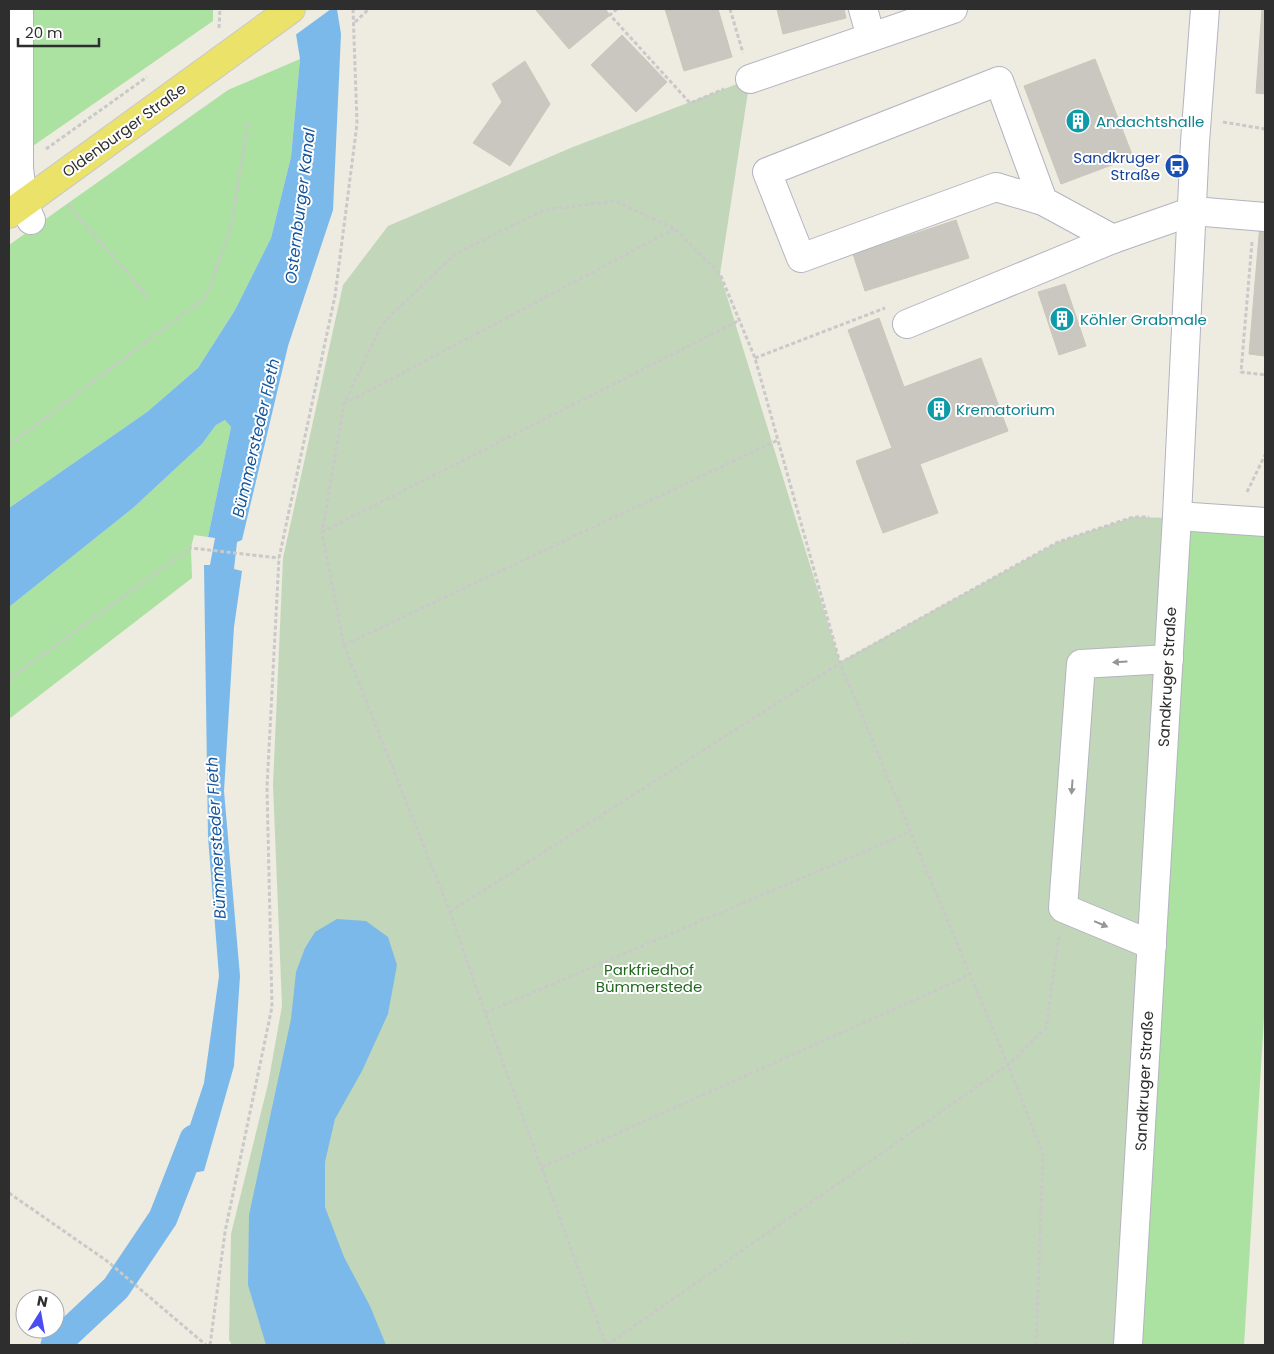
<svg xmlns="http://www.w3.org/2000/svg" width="1274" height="1354" viewBox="0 0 1274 1354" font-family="Poppins,sans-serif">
<rect width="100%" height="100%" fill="#eeebe1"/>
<!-- green -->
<g fill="#abe1a1">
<polygon points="9,9 213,9 213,21 30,148"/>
<polygon points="300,59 291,157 271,238 235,310 198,368 147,412 9,508 9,245 228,90"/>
<polygon points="225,420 231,427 208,537 194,535 191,548 192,578 9,719 9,607 133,508 202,444 216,425"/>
<polygon points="1177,516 1265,522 1265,1001 1244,1345 1128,1345"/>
</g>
<!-- cemetery -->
<polygon fill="#c2d7b9" points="750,79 720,274 840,662 1058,542 1133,517 1174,518 1128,1345 232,1345 229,1340 231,1234 268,1084 282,1006 273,785 283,558 343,285 388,226 573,147"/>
<!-- water -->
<g fill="#7ab9ea">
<polygon points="292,9 337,9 341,34 333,210 288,346 242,540 237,542 234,569 242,571 234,627 224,791 240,976 234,1066 204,1171 173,1176 204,1083 219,976 208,837 204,565 210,565 215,538 208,537 231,427 225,420 216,425 202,444 133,508 9,607 9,508 147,412 198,368 235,310 271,238 291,157 300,59"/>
<polygon points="337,919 366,921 388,937 397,965 388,1014 362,1071 335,1119 325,1162 325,1207 344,1257 370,1306 386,1345 266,1345 248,1285 249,1215 291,1019 296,972 305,948 315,932"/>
</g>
<!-- pier -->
<polygon fill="#eeebe1" points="289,9 331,9 294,36"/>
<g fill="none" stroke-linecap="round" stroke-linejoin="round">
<!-- canal -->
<polyline stroke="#7ab9ea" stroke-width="29" points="55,1345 116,1288 163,1218 194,1139"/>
</g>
<!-- building -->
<g fill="#cac7c0" stroke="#cac7ba">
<polygon points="535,9 605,9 610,15 569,49"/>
<polygon points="665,9 718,9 732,57 684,71"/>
<polygon points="777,9 844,9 846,18 783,34"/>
<polygon points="1262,9 1265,9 1265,94 1256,93"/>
<polygon points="622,35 667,82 636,112 591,65"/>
<polygon points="1095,59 1133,157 1061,184 1024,86"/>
<polygon points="525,61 550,104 510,166 473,143 502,102 492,84"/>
<polygon points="956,220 969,258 865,291 853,254"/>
<polygon points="1260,224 1265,224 1265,356 1249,354"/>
<polygon points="1065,284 1086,346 1059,355 1038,292"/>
<polygon points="879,318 904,387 981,358 1008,431 920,464 938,513 883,533 856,461 892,448 848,330"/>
</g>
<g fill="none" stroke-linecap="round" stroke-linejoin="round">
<defs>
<g id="minor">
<polyline points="19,9 19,168 23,203 31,220"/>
<polyline points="863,9 871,37"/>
<polyline points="750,79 953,9"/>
<polyline points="1043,201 999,81 767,172 801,258 996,187 1043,201 1113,239"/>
<polyline points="907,324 1113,239 1193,211 1265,217"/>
<polyline points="1177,516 1265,522"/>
<polyline points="1152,945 1063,908 1081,664 1169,659"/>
<polyline points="1128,1345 1177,516 1195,142 1205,9"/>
</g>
<polyline id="major" points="9,214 291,9"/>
</defs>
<!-- minor casing -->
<use href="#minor" stroke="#b4b4c0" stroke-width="30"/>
<!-- major casing -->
<use href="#major" stroke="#c9c9c9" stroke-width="30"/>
<!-- path -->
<g stroke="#c9c9c9" stroke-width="3" stroke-dasharray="4 2.5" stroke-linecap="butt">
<polyline points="617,9 610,15 690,103 724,89"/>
<polyline points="730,9 743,53"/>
<polyline points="355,22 369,9"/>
<polyline points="219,28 220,9"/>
<polyline points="1223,122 1265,129"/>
<polyline points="46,149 147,77"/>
<polyline points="68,205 149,298"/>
<polyline points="1252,242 1241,372 1265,375"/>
<polyline points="755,358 885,308"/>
<polyline points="344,404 674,229"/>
<polyline points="9,445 206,297 231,228 248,121"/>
<polyline points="1247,492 1265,455"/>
<polyline points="322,532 740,320"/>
<polyline points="344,645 778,440"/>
<polyline points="9,679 191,548 279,558"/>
<polyline points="450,912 840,663 755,358 720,274 675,229 615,201 544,210 455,254 382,324 344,404 322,533 344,645 450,912 485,1013 606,1345"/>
<polyline points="485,1013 910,832"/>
<polyline points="542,1167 970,975"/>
<polyline points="9,1193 107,1261 206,1345"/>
<polyline points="210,1345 225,1232 272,1007 267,787 279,558 335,296 357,124 353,9"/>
<polyline points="607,1345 1008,1065 1046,1028 1059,935"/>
<polyline points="901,1345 902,1343 926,1345"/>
<polyline points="1036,1345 1043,1154 1008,1065 840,663 1058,542 1133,517 1149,517"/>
</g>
<!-- minor -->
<use href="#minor" stroke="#fff" stroke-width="28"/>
<!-- major -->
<use href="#major" stroke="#ebe369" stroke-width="28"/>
</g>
<!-- one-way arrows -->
<defs><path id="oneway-solid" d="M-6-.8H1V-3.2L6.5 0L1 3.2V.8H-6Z" transform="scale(1.25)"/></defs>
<g fill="#969696">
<use href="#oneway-solid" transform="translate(1120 662) rotate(176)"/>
<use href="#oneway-solid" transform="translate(1072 787) rotate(94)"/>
<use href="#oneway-solid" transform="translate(1101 924) rotate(23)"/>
</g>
<!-- icons -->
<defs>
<symbol id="building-disc" viewBox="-11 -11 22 22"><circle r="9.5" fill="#0f9aa8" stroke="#fff"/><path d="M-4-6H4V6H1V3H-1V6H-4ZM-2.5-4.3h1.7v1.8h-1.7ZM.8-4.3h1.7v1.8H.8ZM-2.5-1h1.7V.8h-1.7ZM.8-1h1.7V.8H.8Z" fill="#fff"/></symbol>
<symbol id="bus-disc" viewBox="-11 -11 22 22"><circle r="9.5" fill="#1a4fb4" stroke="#fff"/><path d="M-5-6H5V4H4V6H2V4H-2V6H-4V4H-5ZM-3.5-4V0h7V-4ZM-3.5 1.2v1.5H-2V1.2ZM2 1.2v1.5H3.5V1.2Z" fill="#fff"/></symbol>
</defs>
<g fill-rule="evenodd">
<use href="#building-disc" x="1064" y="107" width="28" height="28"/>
<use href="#bus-disc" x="1163" y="152" width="28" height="28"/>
<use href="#building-disc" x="1048" y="305" width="28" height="28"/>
<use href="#building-disc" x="925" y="395" width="28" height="28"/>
</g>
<g text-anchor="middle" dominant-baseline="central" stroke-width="4" stroke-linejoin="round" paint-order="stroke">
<!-- culture labels -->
<g font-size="15" fill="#0d838f" stroke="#fff" text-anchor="start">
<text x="1096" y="121">Andachtshalle</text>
<text x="1080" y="319">Köhler Grabmale</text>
<text x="956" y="409">Krematorium</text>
</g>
<!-- street labels -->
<g font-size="15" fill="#2e2e2e" stroke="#fff">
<text transform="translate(124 130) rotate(-36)">Oldenburger Straße</text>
<text transform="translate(1167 677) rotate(-87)">Sandkruger Straße</text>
<text transform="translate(1144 1081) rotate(-87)">Sandkruger Straße</text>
</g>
<!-- transit labels -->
<g font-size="15" fill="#164399" stroke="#fff" text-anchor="end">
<text x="1160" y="157">Sandkruger<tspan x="1160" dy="17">Straße</tspan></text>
</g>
<!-- park labels -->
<g font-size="15" fill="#21691f" stroke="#fff">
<text x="649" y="969">Parkfriedhof<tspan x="649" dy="17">Bümmerstede</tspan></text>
</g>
<!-- water labels -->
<g font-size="16" font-style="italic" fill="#14559b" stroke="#fff">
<text transform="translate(300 206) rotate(-83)">Osternburger Kanal</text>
<text transform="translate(256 438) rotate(-77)">Bümmersteder Fleth</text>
<text transform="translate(216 838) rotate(-93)">Bümmersteder Fleth</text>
</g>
</g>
<!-- border -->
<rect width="1274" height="1354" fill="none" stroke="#2e2e2e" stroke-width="20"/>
<!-- north arrow -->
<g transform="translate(40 1314) rotate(11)"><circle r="24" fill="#ffffff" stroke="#ababab"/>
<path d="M0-4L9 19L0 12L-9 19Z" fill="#4a4cf2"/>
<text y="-8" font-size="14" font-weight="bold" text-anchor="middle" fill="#2e2e2e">N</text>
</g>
<!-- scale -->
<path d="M18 38v8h81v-8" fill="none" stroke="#2e2e2e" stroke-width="2.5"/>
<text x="25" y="38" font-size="15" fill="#2e2e2e" stroke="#ffffff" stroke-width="4" paint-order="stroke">20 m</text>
</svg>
